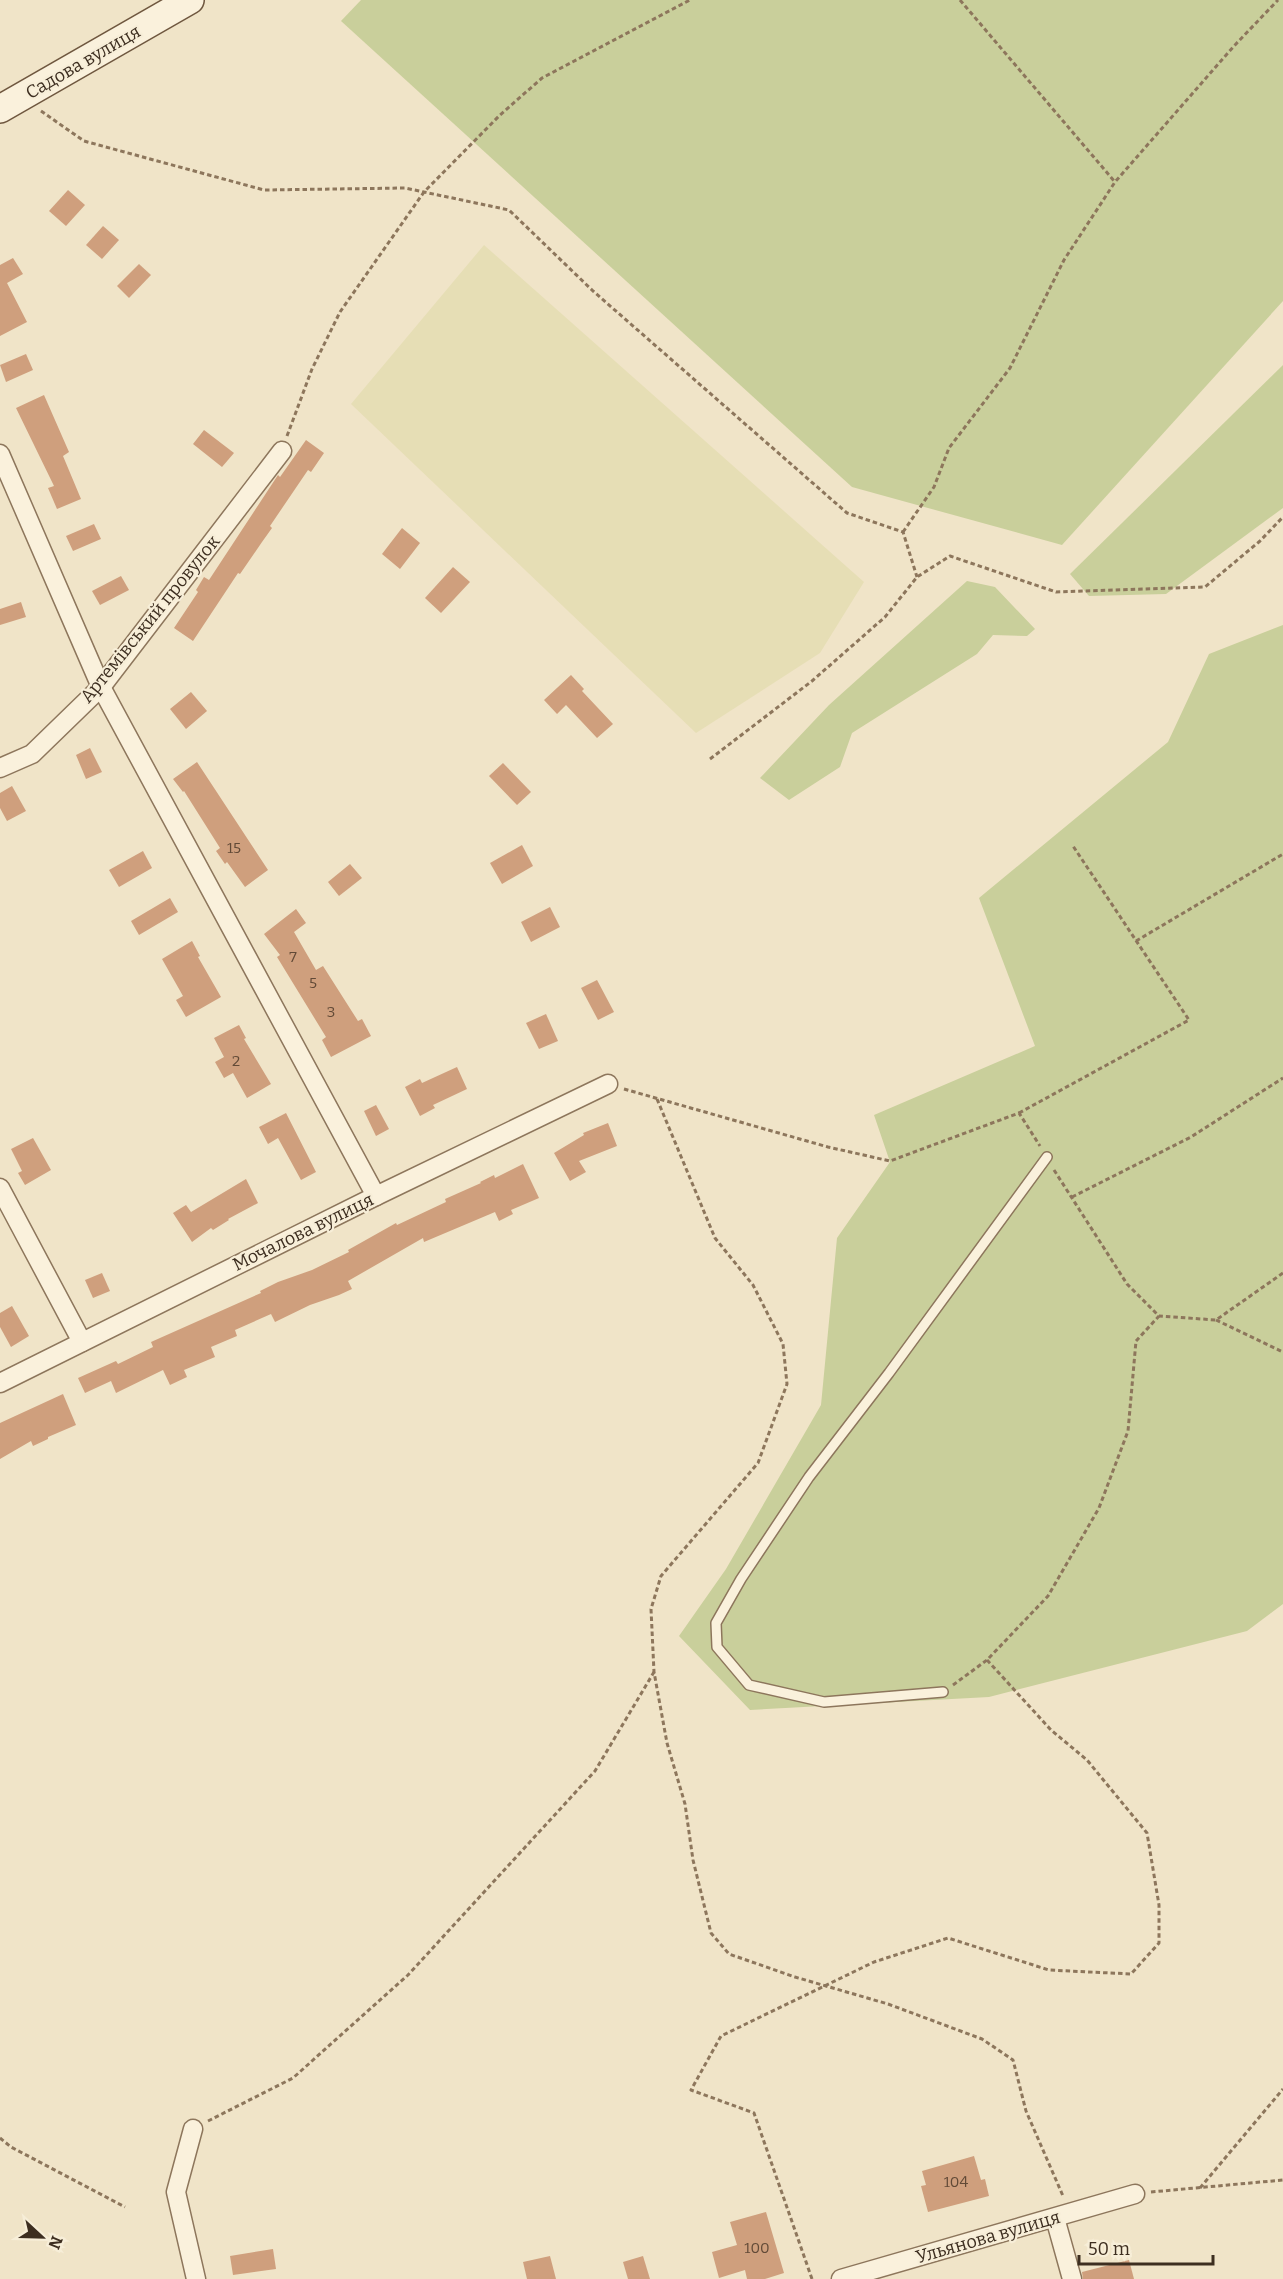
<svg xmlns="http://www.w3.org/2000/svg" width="1283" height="2279" viewBox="0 0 1283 2279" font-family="Bitter,serif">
<rect width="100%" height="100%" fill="#f0e4c8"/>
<!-- farmland -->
<polygon fill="#e6deb5" points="484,245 864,582 820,653 696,733 351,404"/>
<!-- green -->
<g fill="#c9cf9b">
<polygon points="361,0 1283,0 1283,301 1062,545 852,487 341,21"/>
<polygon points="1283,365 1283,508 1166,594 1089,596 1070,574"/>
<polygon points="967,581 995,587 1035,629 1027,636 993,635 977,654 852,733 840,767 789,800 760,778 829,705"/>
<polygon points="1283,625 1283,1604 1247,1631 989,1697 750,1710 679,1636 726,1569 821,1405 837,1238 890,1162 874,1115 1035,1046 979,898 1168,742 1209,654"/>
</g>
<!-- building -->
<g fill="#cf9f7d">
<polygon points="68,190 85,205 66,226 49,211"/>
<polygon points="103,226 119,240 102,259 86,245"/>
<polygon points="13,258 23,274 7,283 27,322 0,336 0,265"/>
<polygon points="139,264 151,275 129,298 117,286"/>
<polygon points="26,354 33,370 6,382 0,365"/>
<polygon points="44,395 69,452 63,456 81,499 57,509 48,488 54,486 16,408"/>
<polygon points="204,430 234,453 222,467 193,444"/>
<polygon points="306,440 324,453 311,472 308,470 270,526 272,528 262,542 240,574 238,573 193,641 174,628 198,592 196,590 204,577 209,580 278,475 280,477"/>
<polygon points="94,524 101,539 73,551 66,536"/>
<polygon points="402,528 420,543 400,569 382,554"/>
<polygon points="453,567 470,582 441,613 425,598"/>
<polygon points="121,576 129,590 100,605 92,591"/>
<polygon points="21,602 26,617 0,625 0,609"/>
<polygon points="571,675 584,689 582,691 613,724 597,738 566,705 557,714 544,700"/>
<polygon points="191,692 207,711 186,729 170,709"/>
<polygon points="90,748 102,772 86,779 76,755"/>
<polygon points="197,762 268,870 245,887 227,862 225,864 216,851 220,848 184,791 183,792 173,779"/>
<polygon points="503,763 531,792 517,805 489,776"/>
<polygon points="12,786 26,811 7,821 0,808 0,793"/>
<polygon points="522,845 533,866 502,884 490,863"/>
<polygon points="143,851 152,868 119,887 109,870"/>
<polygon points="350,864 362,878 339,896 328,882"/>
<polygon points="170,898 178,912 139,935 131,921"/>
<polygon points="550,907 560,927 531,942 521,922"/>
<polygon points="296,909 306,923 294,932 316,970 323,966 358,1021 362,1019 371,1036 331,1057 322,1040 326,1037 277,957 280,955 264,934"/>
<polygon points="192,941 200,956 198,957 221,997 186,1017 176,1000 183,996 162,959"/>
<polygon points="597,980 614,1012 598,1020 581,988"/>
<polygon points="546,1014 558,1041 539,1049 526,1023"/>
<polygon points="239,1025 246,1038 244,1039 271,1084 247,1098 233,1073 224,1078 215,1062 224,1057 214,1038"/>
<polygon points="457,1067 467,1089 433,1105 435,1108 420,1116 405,1087 420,1079 422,1083"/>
<polygon points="376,1105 389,1129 376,1136 364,1111"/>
<polygon points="286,1113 316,1172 301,1180 278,1138 268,1144 259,1127"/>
<polygon points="608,1123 617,1146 579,1161 586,1172 570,1181 554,1153 584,1135 583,1133"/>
<polygon points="33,1138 51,1170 25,1185 18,1173 22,1171 11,1149"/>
<polygon points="523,1164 539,1198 511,1210 513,1214 499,1221 495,1212 424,1242 423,1238 348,1281 352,1289 339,1295 310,1305 275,1322 271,1314 235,1330 237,1336 211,1347 215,1357 184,1370 187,1377 170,1385 163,1370 116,1393 111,1381 85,1393 78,1378 116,1361 118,1364 153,1347 151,1342 261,1293 260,1291 278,1282 312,1270 349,1252 348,1250 396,1223 397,1225 446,1202 445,1199 481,1183 480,1182 494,1175 495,1178"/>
<polygon points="246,1179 258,1203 228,1219 229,1220 213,1230 211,1228 192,1242 173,1213 186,1205 191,1212"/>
<polygon points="102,1273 110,1291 93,1298 85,1280"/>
<polygon points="12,1306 29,1336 11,1347 0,1327 0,1313"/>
<polygon points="63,1394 76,1425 48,1437 48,1439 33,1446 31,1441 0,1459 0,1423"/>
<polygon points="974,2156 981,2180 985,2179 989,2196 928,2212 921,2186 926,2185 922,2171"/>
<polygon points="766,2212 784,2273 765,2279 747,2279 745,2270 719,2278 712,2252 737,2245 730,2222"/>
<polygon points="273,2249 276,2269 233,2275 230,2256"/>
<polygon points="550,2256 556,2279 527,2279 523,2262"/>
<polygon points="643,2256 650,2279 628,2279 623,2262"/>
<polygon points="1129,2260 1134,2279 1083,2279 1082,2272"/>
</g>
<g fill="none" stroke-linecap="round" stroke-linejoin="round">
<defs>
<polyline id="lane" points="943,1692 824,1702 749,1685 717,1647 716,1623 741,1579 809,1477 889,1373 1047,1157"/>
<g id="street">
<polyline points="0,454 101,687 376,1196"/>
<polyline points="0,768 32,754 101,687 282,451"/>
<polyline points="0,1188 82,1342"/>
<polyline points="0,1383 376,1196 608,1084"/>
<polyline points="193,2129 176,2192 196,2279"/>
<polyline points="1055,2218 1072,2279"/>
<polyline points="841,2279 1135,2194"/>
</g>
<polyline id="secondary" points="0,109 190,0"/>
</defs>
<!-- lane casing -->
<use href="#lane" stroke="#8d765c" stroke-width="12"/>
<!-- street casing -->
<use href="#street" stroke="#8d765c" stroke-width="21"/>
<!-- secondary casing -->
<use href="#secondary" stroke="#6f573f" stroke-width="30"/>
<!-- path -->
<g stroke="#8d765c" stroke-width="3" stroke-dasharray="4.5 3" stroke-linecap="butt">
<polyline points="960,0 1115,182"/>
<polyline points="41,111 84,141 264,190 405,188 509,210 593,291 847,513 903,532 917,577"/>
<polyline points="287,436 312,369 340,312 424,192 500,115 542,78 690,0"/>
<polyline points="903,532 934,487 949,448 1010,368 1064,260 1115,182 1234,46 1278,0"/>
<polyline points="710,759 812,681 885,617 917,577 950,556 1056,592 1205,587 1260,541 1283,517"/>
<polyline points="1136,941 1283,854"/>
<polyline points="624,1089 828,1147 890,1161 1019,1113 1040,1146"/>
<polyline points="657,1099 715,1238 753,1285 783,1344 787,1384 758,1463 661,1576 651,1609 654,1672 667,1743 685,1804 693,1860 711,1933 729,1954 795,1977 888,2004 982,2039 1013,2060 1026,2111 1063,2196"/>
<polyline points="1019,1113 1189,1020 1073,846"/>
<polyline points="1054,1170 1127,1284 1159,1316 1216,1320 1283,1273"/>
<polyline points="1072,1197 1191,1137 1283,1078"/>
<polyline points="1216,1320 1283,1352"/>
<polyline points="953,1685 987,1660 1048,1596 1099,1508 1128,1431 1136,1341 1159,1316"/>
<polyline points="208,2121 293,2078 408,1975 595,1771 654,1672"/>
<polyline points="0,2138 11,2147 125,2207"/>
<polyline points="1200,2188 1283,2089"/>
<polyline points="1151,2192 1283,2180"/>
<polyline points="812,2279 754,2113 691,2090 721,2036 874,1962 948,1938 1049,1970 1131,1974 1159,1943 1159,1905 1147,1833 1087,1760 1051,1730 987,1660"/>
</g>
<!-- lane -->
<use href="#lane" stroke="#faf1dc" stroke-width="9"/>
<!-- street -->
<use href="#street" stroke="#faf1dc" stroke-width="18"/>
<!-- secondary -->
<use href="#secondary" stroke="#faf1dc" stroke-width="27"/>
</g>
<g text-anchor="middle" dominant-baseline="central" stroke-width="4.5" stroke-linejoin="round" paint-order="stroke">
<!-- number labels -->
<g font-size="15" fill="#624a37">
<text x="234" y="848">15</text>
<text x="293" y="957">7</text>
<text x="313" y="983">5</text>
<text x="331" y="1012">3</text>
<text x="236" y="1061">2</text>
<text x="956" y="2182">104</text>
<text x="757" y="2248">100</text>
</g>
<!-- street labels -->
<g font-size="18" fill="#3d2e20" stroke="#f7eed8">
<text transform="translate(83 62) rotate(-30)">Садова вулиця</text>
<text transform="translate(150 619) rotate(-51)">Артемівський провулок</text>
<text transform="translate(303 1232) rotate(-26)">Мочалова вулиця</text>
<text transform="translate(988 2237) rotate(-16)">Ульянова вулиця</text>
</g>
</g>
<!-- north arrow -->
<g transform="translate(42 2237) rotate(112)" stroke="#f7eed8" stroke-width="4.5" paint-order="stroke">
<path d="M0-4.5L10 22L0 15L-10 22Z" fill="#3d2e20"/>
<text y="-9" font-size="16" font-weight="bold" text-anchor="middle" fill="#3d2e20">N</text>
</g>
<!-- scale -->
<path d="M1079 2255v9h134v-9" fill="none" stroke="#3d2e20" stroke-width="3"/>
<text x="1088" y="2255" font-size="18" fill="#3d2e20" stroke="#f7eed8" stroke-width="4.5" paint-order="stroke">50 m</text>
</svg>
